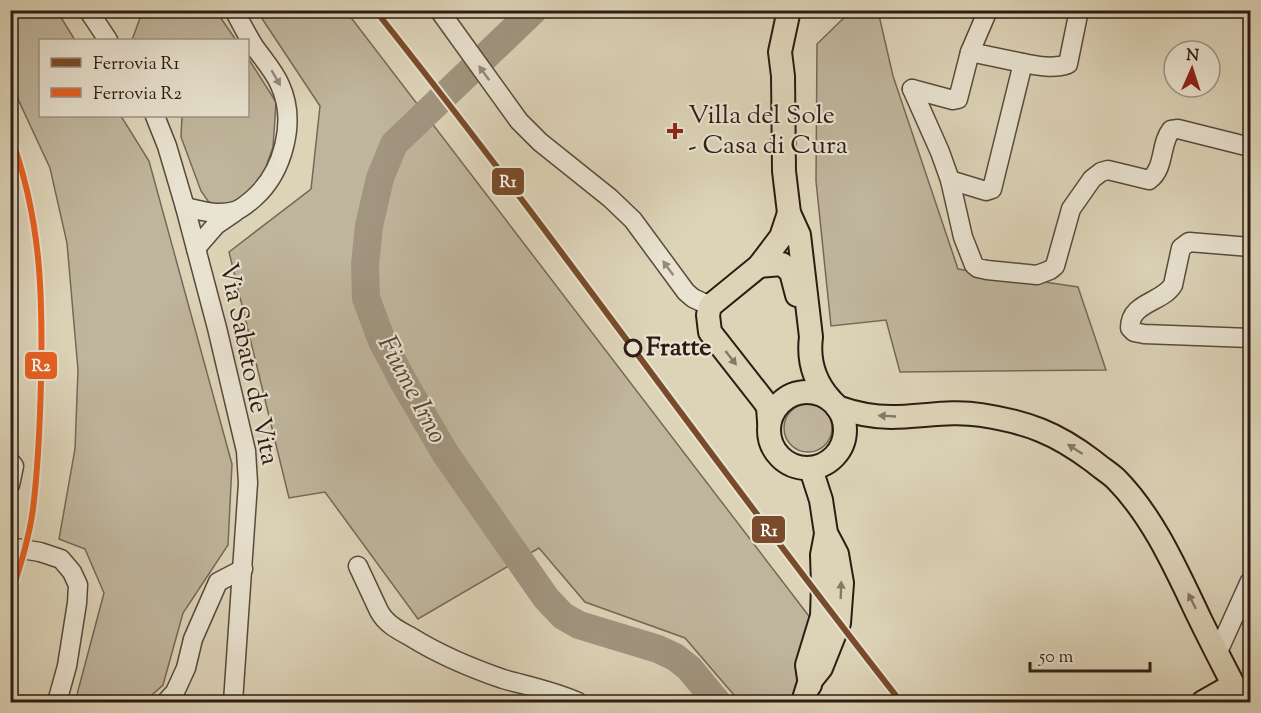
<svg xmlns="http://www.w3.org/2000/svg" width="1261" height="713" viewBox="0 0 1261 713" font-family="'Sorts Mill Goudy',serif">
<rect width="100%" height="100%" fill="#ddd4b8"/>
<filter id="stains"><feTurbulence type="fractalNoise" baseFrequency=".00333" numOctaves="4"/><feColorMatrix values="0 0 0 0 .2 0 0 0 0 .09 0 0 0 0 .02 0 0 0 .5 -.17"/></filter>
<radialGradient id="worn" r=".72"><stop offset=".6" stop-color="#630" stop-opacity="0"/><stop offset="1" stop-color="#630" stop-opacity=".3"/></radialGradient>
<!-- green -->
<g fill="#bfb59c" stroke="#766858" stroke-width="1.5">
<polygon points="10,11 57,11 75,40 40,40 40,116 121,116 149,161 232,464 228,545 183,613 163,685 144,702 75,702 104,593 85,549 59,539 75,449 78,370 67,243 50,168 11,84"/>
<polygon points="156,11 216,11 236,40 132,40 140,18"/>
<polygon points="257,11 346,11 815,624 792,702 740,702 685,638 585,602 539,548 418,619 325,492 289,498 229,252 311,189 320,106"/>
<polygon points="851,11 878,11 893,76 958,269 1078,287 1106,370 900,372 886,320 831,326 816,181 817,44"/>
<polygon points="248,58 276,102 273,147 262,178 237,201 212,207 201,191 181,137 182,116 248,116"/>
<circle cx="808" cy="428" r="24"/>
</g>
<g fill="none" stroke-linecap="round" stroke-linejoin="round">
<!-- river -->
<polyline stroke="#a19580" stroke-width="28" points="534,10 394,144 380,178 369,226 365,264 366,298 382,341 403,381 445,453 546,598 563,616 579,625 658,649 675,657 689,668 717,702"/>
<defs>
<g id="minor">
<polyline points="88,10 108,40"/>
<polyline points="439,10 519,121 540,142 610,198 633,220 686,292 693,298 710,306"/>
<path d="M1023,63c15,3 31,6 45,1l11,-54"/>
<path d="M912,89l28,63 10,28 13,57 11,28 4,3 9,2 50,5 13,-5 5,-4 16,-57 21,-30 9,-7 7,-2 41,10c16,-11 11,-36 22,-50l7,-1 72,18"/>
<polyline points="912,89 953,100 958,99 970,52 988,10"/>
<polyline points="155,116 167,146 185,207 217,328 246,451 248,483 233,702"/>
<polyline points="950,180 986,191 992,189 1023,63 970,52"/>
<path d="M185,207c17,4 33,9 50,4 7,-2 13,-8 19,-13 29,-26 43,-76 26,-113 -6,-14 -17,-26 -26,-39 -7,-11 -13,-23 -20,-36"/>
<path d="M1250,247l-61,-5 -8,6 -8,37c-11,18 -43,17 -43,43l4,4 10,2 106,4"/>
<polyline points="196,248 216,225 235,212"/>
<polyline points="10,461 14,466 10,485"/>
<polyline points="10,547 40,552 61,559 72,572 78,585 77,603 67,666 57,702"/>
<path d="M358,566l21,45c7,13 19,19 32,26 29,18 60,31 92,42 25,7 51,12 75,23"/>
<polyline points="1217,654 1250,581"/>
<polyline points="166,702 175,692 186,668 193,639 218,582 243,569"/>
</g>
<g id="major">
<path d="M789,10l-9,42 3,24 1,95 5,42 10,22 12,102c-3,23 3,44 19,62"/>
<polyline points="759,266 782,264 791,272 797,295"/>
<circle cx="807" cy="430" r="38"/>
<path d="M837,407c17,6 36,10 54,10 30,0 60,-7 90,-2 46,7 75,18 112,46 7,6 15,11 22,17 38,38 61,91 84,139 14,29 29,57 43,85"/>
<polyline points="769,421 768,407 764,401 710,332 708,315 710,306 759,266 781,237 789,213"/>
<polyline points="810,685 807,665 822,616 823,584 822,555 826,534"/>
<polyline points="803,702 809,683 821,668 839,623 842,583 837,554 826,533 821,500 811,469"/>
<polyline points="1203,702 1233,685"/>
</g>
</defs>
<!-- minor casing -->
<use href="#minor" stroke="#594a3c" stroke-width="21"/>
<!-- major casing -->
<use href="#major" stroke="#2d1c13" stroke-width="26"/>
<!-- minor -->
<use href="#minor" stroke="#e9e3d1" stroke-width="18"/>
<!-- major -->
<use href="#major" stroke="#ddd4b8" stroke-width="22"/>
<defs>
<path id="rail-1" d="M375,10c181,227 347,465 526,692"/>
<path id="rail-2" d="M10,134c31,84 33,160 31,247 -1,43 -3,86 -8,128 -4,30 -13,59 -23,88"/>
</defs>
<!-- rail-1 casing -->
<use href="#rail-1" stroke="#e9e3d1" stroke-width="10"/>
<!-- rail-2 casing -->
<use href="#rail-2" stroke="#e9e3d1" stroke-width="10"/>
<!-- rail-1 -->
<use href="#rail-1" stroke="#7a4b2a" stroke-width="6"/>
<!-- rail-2 -->
<use href="#rail-2" stroke="#e86121" stroke-width="6"/>
</g>
<!-- one-way arrows -->
<defs><path id="oneway-solid" d="M-6-.8H1V-3.2L6.5 0L1 3.2V.8H-6Z" transform="scale(1.5)"/></defs>
<g fill="#94897c">
<use href="#oneway-solid" transform="translate(484 73) rotate(-126)"/>
<use href="#oneway-solid" transform="translate(276 78) rotate(60)"/>
<use href="#oneway-solid" transform="translate(668 268) rotate(-126)"/>
</g>
<g fill="#857866">
<use href="#oneway-solid" transform="translate(731 358) rotate(52)"/>
<use href="#oneway-solid" transform="translate(887 416) rotate(-177)"/>
<use href="#oneway-solid" transform="translate(1075 449) rotate(-147)"/>
<use href="#oneway-solid" transform="translate(841 590) rotate(-88)"/>
<use href="#oneway-solid" transform="translate(1192 601) rotate(-116)"/>
</g>
<!-- markers -->
<path fill="#8f2418" stroke="#e9e3d1" stroke-width="2" d="M672 122h6v6h6v6h-6v6h-6v-6h-6v-6h6z"/>
<circle fill="#e9e3d1" stroke="#2d1c13" stroke-width="3" cx="633" cy="348" r="8"/>
<g text-anchor="middle" dominant-baseline="central" stroke-width="4.5" stroke-linejoin="round" paint-order="stroke">
<!-- poi labels -->
<g font-size="26" fill="#2d1c13" stroke="#e9e3d1" text-anchor="start">
<text x="688" y="116">Villa del Sole<tspan x="688" dy="30">- Casa di Cura</tspan></text>
</g>
<!-- stop labels -->
<g font-size="26" font-weight="bold" fill="#2d1c13" stroke="#e9e3d1" text-anchor="start">
<text x="646" y="348">Fratte</text>
</g>
<!-- street labels -->
<g font-size="26" fill="#2d1c13" stroke="#e9e3d1">
<text transform="translate(248 364) rotate(78)">Via Sabato de Vita</text>
</g>
<!-- water labels -->
<g font-size="27" font-style="italic" fill="#564639" stroke="#e9e3d1">
<text transform="translate(411 390) rotate(62)">Fiume Irno</text>
</g>
</g>
<g stroke="#e9e3d1" stroke-width="2">
<rect x="491" y="167" width="34" height="29" rx="6" fill="#7a4b2a"/>
<rect x="24" y="351" width="34" height="29" rx="6" fill="#e86121"/>
<rect x="751" y="515" width="35" height="29" rx="6" fill="#7a4b2a"/>
</g>
<g font-size="16" text-anchor="middle" font-weight="bold" fill="#fff">
<text x="508" y="187">R1</text>
<text x="41" y="371">R2</text>
<text x="769" y="536">R1</text>
</g>
<!-- margin -->
<rect width="1261" height="713" fill="none" stroke="#ddd4b8" stroke-width="36"/>
<rect x="12" y="12" width="1237" height="689" fill="none" stroke="#2d1c13" stroke-width="3"/>
<rect x="18" y="18" width="1225" height="677" fill="none" stroke="#2d1c13" stroke-width="1.5"/>
<!-- legend -->
<rect x="39" y="39" width="210" height="78" fill="#e9e3d1" stroke="#9e9385" stroke-width="1.5"/>
<rect x="51" y="58" width="30" height="9" fill="#7a4b2a" stroke="#9e9385" stroke-width="1.5"/>
<text x="93" y="69" font-size="18" fill="#2d1c13">Ferrovia R1</text>
<rect x="51" y="88" width="30" height="9" fill="#e86121" stroke="#9e9385" stroke-width="1.5"/>
<text x="93" y="99" font-size="18" fill="#2d1c13">Ferrovia R2</text>
<!-- north arrow -->
<g transform="translate(1192 69) rotate(3)"><circle r="28" fill="#e9e3d1" stroke="#9e9385" stroke-width="1.5"/>
<path d="M0-4.5L10 22L0 15L-10 22Z" fill="#8f2418"/>
<text y="-9" font-size="16" font-weight="bold" text-anchor="middle" fill="#2d1c13">N</text>
</g>
<!-- scale -->
<path d="M1030 662v9h120v-9" fill="none" stroke="#2d1c13" stroke-width="3"/>
<text x="1039" y="662" font-size="18" fill="#2d1c13" stroke="#e9e3d1" stroke-width="4.5" paint-order="stroke">50 m</text>
<rect width="100%" height="100%" filter="url(#stains)"/>
<rect width="100%" height="100%" fill="url(#worn)"/>
</svg>
